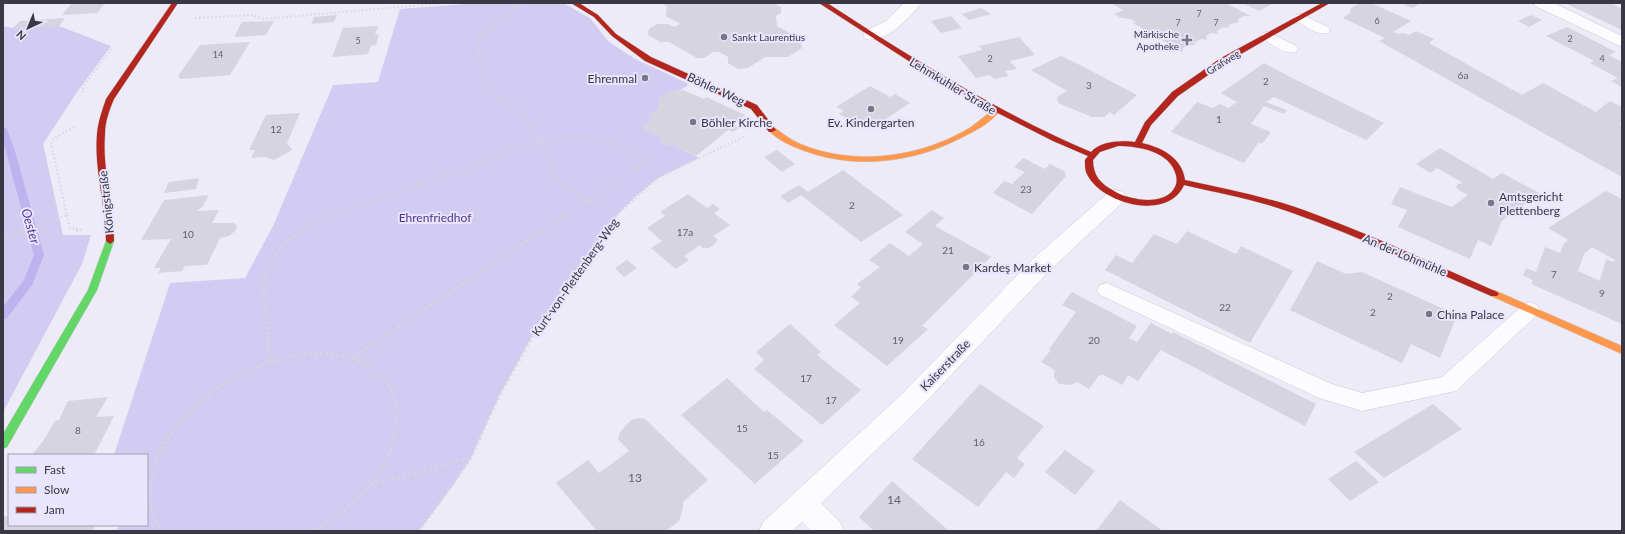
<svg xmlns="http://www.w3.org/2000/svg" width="1625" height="534" viewBox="0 0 1625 534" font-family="Lato,sans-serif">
<rect width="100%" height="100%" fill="#ecebf7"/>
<!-- green -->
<g fill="#d2cbf2">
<path d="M479,3h84l27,15 18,23 27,18 54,25c-8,8 -19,8 -29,14l-1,10 -10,7 5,4 -12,9 22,11 -3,3 9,4 3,-2 26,14 -41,20 -22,18 -17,17 -78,107 -42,76 -28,62 -17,26 -35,47h-302l2,-6h28v-70h-33l56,-172 75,-5 28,-52 60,-141 45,-3 22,-73z"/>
<polygon points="3,26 13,28 59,26 111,46 77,92 43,144 63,235 91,235 82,264 3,412"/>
</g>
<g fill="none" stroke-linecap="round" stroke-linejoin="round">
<!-- stream -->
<polygon fill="#beb2ef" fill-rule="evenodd" points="3,126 7,129 14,148 44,255 32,285 7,318 3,319 3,307 24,280 34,255 3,141"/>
</g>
<!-- building -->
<g fill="#d5d4df" fill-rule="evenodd">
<polygon points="72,3 105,3 97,13 62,15"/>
<polygon points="661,3 774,3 781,7 781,13 776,16 777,26 800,38 802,48 788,57 765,57 748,68 738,69 728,63 728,57 719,52 713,52 704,58 697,58 669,42 661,42 648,35 649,29 657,24 668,24 674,27 680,24 666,16 667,6"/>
<polygon points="1111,3 1225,3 1251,16 1244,16 1238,19 1239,22 1228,25 1229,28 1223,27 1217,31 1218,34 1211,33 1206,36 1207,40 1201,39 1195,42 1195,45 1190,45 1183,48 1183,52 1133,23 1136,22 1130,19 1121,18 1114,14 1123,10"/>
<polygon points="1242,3 1274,3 1259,11"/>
<polygon points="1360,3 1371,3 1411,21 1393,32 1398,34 1403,33 1409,35 1416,31 1434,39 1429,43 1522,95 1543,83 1596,112 1610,101 1622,107 1622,122 1619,124 1622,125 1622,177 1379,41 1385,38 1343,18 1351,12 1350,10 1351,8"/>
<polygon points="1401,3 1421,3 1412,8"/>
<polygon points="1565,3 1611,3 1622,9 1622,30"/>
<polygon points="981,8 991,14 969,20 962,14"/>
<polygon points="337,15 334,22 311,24 314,17"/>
<polygon points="1531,15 1542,20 1529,27 1518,21"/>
<polygon points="951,16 962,28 941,33 931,21"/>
<polygon points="65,18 59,26 13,28 20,21"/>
<polygon points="274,21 266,35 234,37 242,22"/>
<polygon points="378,26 375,35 379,34 376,45 371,46 368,54 332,57 343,28"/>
<polygon points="1567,27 1616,52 1609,55 1622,62 1622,87 1611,81 1618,78 1590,63 1594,61 1546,36"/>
<polygon points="1019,37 1035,55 1010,61 1017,69 1005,71 1009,76 994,79 990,75 976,78 958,56 982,50 979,46"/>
<polygon points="250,42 230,75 180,79 178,76 200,45"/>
<polygon points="1061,56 1082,66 1137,95 1114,115 1110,112 1104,117 1092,117 1058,103 1057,97 1067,91 1031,70"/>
<polygon points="1264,63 1296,80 1384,123 1366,140 1274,97 1266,102 1287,110 1284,114 1264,106 1251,124 1271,132 1262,144 1259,142 1244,163 1171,132 1197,102 1213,108 1220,104 1228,108 1237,102 1221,93"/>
<polygon points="870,86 890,97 895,94 910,103 872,128 859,120 854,123 839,114 844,111 836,107"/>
<polygon points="683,90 704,99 706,97 745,115 733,125 739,128 733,132 728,130 696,156 673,144 670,146 661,142 664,139 641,128 654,119 648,116 659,108 660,98 669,92"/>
<polygon points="300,113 287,143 292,150 274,160 265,157 251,158 255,150 249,150 266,115"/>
<polygon points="1440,148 1493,179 1502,173 1543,195 1530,205 1526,203 1502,221 1491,246 1478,240 1470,259 1398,227 1407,210 1391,204 1400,187 1452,207 1468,195 1460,191 1456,187 1458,184 1463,183 1437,168 1430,173 1416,164"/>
<polygon points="777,150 795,164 782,172 764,157"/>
<polygon points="1023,158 1045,169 1050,164 1064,171 1066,176 1032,214 993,193 1004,181 1012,184 1025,172 1014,167"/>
<polygon points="843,170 903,215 861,242 801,195 788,203 780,196 799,185 808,192"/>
<polygon points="199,178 196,189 164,193 169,182"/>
<path d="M1606,191l16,8v125l-91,-40 2,-4 -10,-5 3,-7 10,4 9,-25 15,6 3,-8 5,-5 -20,-12zM1592,247l23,13 -2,2 -7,-3 -6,22 -22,-10 6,-17z"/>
<polygon points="688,194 707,208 713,204 720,209 714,213 730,225 713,236 717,239 716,243 709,248 703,248 700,245 684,256 689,260 676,269 651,248 662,241 647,228 665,216 660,212"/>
<polygon points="209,195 203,206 197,211 219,210 212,223 234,223 237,227 236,230 229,236 220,238 207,265 185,266 182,271 158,273 161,268 154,268 171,239 141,240 164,200"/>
<polygon points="932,210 944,218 935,226 991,257 922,326 928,329 887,366 834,325 860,303 851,297 861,287 857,284 880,267 869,260 890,243 909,256 923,244 905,232"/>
<polygon points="1187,231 1236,254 1241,246 1293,271 1250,343 1105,270 1116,255 1132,263 1154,234 1177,244"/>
<polygon points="627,260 637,268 624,277 615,268"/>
<polygon points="1317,261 1346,274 1362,272 1457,315 1440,358 1411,344 1402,363 1290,310"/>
<polygon points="1072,292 1137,326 1129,338 1137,342 1151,323 1172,334 1173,332 1316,404 1305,426 1161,350 1165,344 1138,381 1128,375 1122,385 1102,374 1101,376 1099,375 1089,389 1077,382 1071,385 1059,384 1054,377 1055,370 1041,362 1051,350 1049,349 1076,312 1062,305"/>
<polygon points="790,324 821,352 817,355 861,390 822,425 754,369 764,360 756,352"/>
<polygon points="727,378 764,412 767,410 804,441 755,484 681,415"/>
<polygon points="980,384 1044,426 1017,458 1025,464 1014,478 1006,472 978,507 912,459"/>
<polygon points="108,397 96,417 114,416 94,455 32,455 44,440 55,421 59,420 68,401"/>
<polygon points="1433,404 1462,429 1384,478 1354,452"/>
<polygon points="639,418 645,419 708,480 683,502 683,508 679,521 666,531 647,530 645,531 597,531 556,483 588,460 599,473 629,451 618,439 620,432 631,420"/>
<polygon points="1065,450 1095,471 1075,495 1045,472"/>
<polygon points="1356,461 1379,482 1350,501 1328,479"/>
<polygon points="892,481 949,531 874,531 859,517"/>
<polygon points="1120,500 1163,531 1096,531"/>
<polygon points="3,516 9,516 9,525 96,525 92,531 3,531"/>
</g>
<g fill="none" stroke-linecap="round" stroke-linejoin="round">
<defs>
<g id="lane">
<path d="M1301,14l27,13 2,3 -2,3c-11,3 -22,-7 -32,-12l-2,-3 2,-3z"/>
<path d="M1268,32l28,14 2,3 -2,3c-11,3 -23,-7 -33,-13l-2,-3 2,-3z"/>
<polygon points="1107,283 1332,384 1362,393 1442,377 1523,305 1530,302 1537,305 1540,310 1537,315 1456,391 1362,411 1319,398 1100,295 1097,290 1100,285"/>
</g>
<g id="street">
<path d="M904,3h17c-11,15 -36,41 -56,36l-2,-4 2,-4 21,-10z"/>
<polygon points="1533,3 1554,3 1622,36 1622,47 1535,6"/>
<polygon points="1116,190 1123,192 1126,197 1123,202 1050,270 921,407 821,503 840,522 844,531 811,531 802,522 792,531 759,531 763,522 903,393 1034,258 1109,192"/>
</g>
<polygon id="fast" points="110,238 114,241 97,290 7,447 3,449 3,434 88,290 106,241"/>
<g id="slow">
<path d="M992,110h6l1,2c-10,12 -24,19 -38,26 -48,25 -107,32 -159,12 -11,-4 -26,-11 -34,-20l4,-2h3c7,5 15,11 23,15 55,24 122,15 173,-16 7,-5 14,-11 21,-17z"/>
<polygon points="1494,290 1622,346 1622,354 1491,296 1489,294 1491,292"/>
</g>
<g id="jam">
<path d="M172,3h6l-64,96c-5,12 -9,23 -9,35 -3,36 9,71 9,107l-4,3 -4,-3c0,-36 -12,-71 -9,-107 1,-12 5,-23 9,-35z"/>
<polygon points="571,3 579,3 598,15 616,34 651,57 757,105 776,130 772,132 769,132 751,109 645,61 612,36 594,17"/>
<path d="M819,3h8c85,55 170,109 264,149 9,-11 31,-12 44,-10l10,-20 27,-30 49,-34 101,-55h8l-103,59 -49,34 -27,29 -9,18c21,5 40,15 43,37 36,8 72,15 107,26 70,24 137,56 205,86l2,2 -2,2h-6c-68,-29 -135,-61 -204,-85 -34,-12 -69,-18 -103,-26 -16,37 -85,19 -98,-13 -1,-3 -1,-8 -1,-12l3,-4 -35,-15 -69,-35 -66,-39zM1118,146c20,0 52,5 58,29 1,4 1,8 -1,12 -10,20 -46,13 -61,4 -13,-7 -21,-15 -21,-31l7,-8z"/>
</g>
</defs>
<!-- lane casing -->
<use href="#lane" stroke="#cac8d4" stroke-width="1"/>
<!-- street casing -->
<use href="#street" stroke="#cac8d4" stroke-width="1"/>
<!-- fast casing -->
<use href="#fast" stroke="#cac8d4" stroke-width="1"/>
<!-- slow casing -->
<use href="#slow" stroke="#cac8d4" stroke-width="1"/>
<!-- jam casing -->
<use href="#jam" stroke="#cac8d4" stroke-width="1"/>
<!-- path-far1 -->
<g stroke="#d8d7db" stroke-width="2" stroke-dasharray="1.5 2.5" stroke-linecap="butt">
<polyline points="526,3 488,26 478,38 480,60 493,93 509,101 541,141 554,175 586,202 619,213"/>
<polyline points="195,18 253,15 263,19 445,3"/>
<polyline points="84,92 82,90 84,85 113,47"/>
<polyline points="67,215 70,228 82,230"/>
<polyline points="23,231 67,215 51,143 54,138 74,127"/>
<path d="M300,231l9,-7 232,-83c9,-1 18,-3 28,-4 28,-2 55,10 80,22l-107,72"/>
<polyline points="606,231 619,213 658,178 745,136"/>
</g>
<!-- path -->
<g stroke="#d8d7db" stroke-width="3" stroke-dasharray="2 3.5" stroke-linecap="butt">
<polyline points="76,230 82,230"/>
<polyline points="3,238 26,230"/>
<polyline points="352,358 543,230"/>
<polyline points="270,362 263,281 279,248 302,230"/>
<polyline points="371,484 470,458"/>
<path d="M163,531c-19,-19 -14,-48 -6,-71 24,-66 125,-123 194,-102 10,3 18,9 25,16 6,5 13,11 16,18 15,30 -5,73 -24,95 -15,18 -34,32 -54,44"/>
<polyline points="419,531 471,458 499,396 542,320 607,230"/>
</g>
<!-- lane -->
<use href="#lane" fill="#fcfcfe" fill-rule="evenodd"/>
<!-- street -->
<use href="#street" fill="#fcfcfe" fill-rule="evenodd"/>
<!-- fast -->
<use href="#fast" fill="#63d668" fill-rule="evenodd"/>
<!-- slow -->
<use href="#slow" fill="#ff974d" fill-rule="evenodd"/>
<!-- jam -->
<use href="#jam" fill="#b3261e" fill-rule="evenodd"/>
</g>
<!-- markers -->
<g fill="#787783" stroke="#e8e5fd" stroke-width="1.5">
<circle cx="724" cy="37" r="4"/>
<path d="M1185 34h4v4h4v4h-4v4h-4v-4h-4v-4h4z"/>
<circle cx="645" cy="78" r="4"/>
<circle cx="871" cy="109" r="4"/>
<circle cx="693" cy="122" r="4"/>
<circle cx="1491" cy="203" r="4"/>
<circle cx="966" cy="267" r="4"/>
<circle cx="1429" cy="314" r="4"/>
</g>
<g text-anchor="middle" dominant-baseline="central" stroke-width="4" stroke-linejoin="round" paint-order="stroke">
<!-- far-number labels -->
<g font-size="9" fill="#62606c">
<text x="1199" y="13">7</text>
<text x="1377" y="20">6</text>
<text x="1178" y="22">7</text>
<text x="1216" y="22">7</text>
<text x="1570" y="38">2</text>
<text x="358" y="40">5</text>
<text x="218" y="54">14</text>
<text x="990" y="58">2</text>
<text x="1602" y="58">4</text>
</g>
<!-- far-poi labels -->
<g font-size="10" fill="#393844" stroke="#e8e5fd" text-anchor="end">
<text x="1179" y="34">Märkische<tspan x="1179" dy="12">Apotheke</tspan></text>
<text x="732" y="37" text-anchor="start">Sankt Laurentius</text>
</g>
<!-- far-street labels -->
<g font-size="10" fill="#393844" stroke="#e8e5fd">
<text transform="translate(1223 62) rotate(-32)">Grafweg</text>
</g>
<!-- number labels -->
<g font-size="10" fill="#62606c">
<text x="1463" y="75">6a</text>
<text x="1266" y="81">2</text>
<text x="1089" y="85">3</text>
<text x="1219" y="119">1</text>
<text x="276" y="129">12</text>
<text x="1026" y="189">23</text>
<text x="852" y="205">2</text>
<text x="685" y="232">17a</text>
<text x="188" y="234">10</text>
<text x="948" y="250">21</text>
<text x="1554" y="274">7</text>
<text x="1602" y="293">9</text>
<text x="1390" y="296">2</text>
<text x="1225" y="307">22</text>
<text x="1373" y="312">2</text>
<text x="898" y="340">19</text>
<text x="1094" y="340">20</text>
<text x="806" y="378">17</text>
<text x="831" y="400">17</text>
<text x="742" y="428">15</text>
<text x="78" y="430">8</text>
<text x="979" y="442">16</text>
<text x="773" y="455">15</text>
</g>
<!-- poi labels -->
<g font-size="12" fill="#393844" stroke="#e8e5fd" text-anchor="start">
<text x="637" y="78" text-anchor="end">Ehrenmal</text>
<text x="701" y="122">Böhler Kirche</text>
<text x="871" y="122" text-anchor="middle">Ev. Kindergarten</text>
<text x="1499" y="196">Amtsgericht<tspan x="1499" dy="14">Plettenberg</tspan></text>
<text x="974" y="267">Kardeş Market</text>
<text x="1437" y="314">China Palace</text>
</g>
<!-- street labels -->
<g font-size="12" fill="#393844" stroke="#e8e5fd">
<text transform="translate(953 86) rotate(31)">Lehmkuhler Straße</text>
<text transform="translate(716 89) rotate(25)">Böhler Weg</text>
<text transform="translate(106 202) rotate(-96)">Königstraße</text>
<text transform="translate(1405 255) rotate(23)">An der Lohmühle</text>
<text transform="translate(575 277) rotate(-55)">Kurt-von-Plettenberg-Weg</text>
<text transform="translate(945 365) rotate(-46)">Kaiserstraße</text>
</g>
<!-- park labels -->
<g font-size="12" fill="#513592" stroke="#e8e5fd">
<text x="435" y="217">Ehrenfriedhof</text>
</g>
<!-- near-number labels -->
<g font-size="12" fill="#62606c">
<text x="635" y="477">13</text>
<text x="894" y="499">14</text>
</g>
<!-- water labels -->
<g font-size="13" font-style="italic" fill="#583c9a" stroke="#e8e5fd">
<text transform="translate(31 226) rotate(74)">Oester</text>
</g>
</g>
<!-- border -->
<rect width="1625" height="534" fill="none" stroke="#393844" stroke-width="8"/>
<!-- legend -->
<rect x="8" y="454" width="140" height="72" fill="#e8e5fd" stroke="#a2a0b3"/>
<rect x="16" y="467" width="20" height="6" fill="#63d668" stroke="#a2a0b3"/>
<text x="44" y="474" font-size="12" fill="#393844">Fast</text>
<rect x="16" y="487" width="20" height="6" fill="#ff974d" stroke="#a2a0b3"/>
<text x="44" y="494" font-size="12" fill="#393844">Slow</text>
<rect x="16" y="507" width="20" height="6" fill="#b3261e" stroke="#a2a0b3"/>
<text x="44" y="514" font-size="12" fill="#393844">Jam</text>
<!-- north arrow -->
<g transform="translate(28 28) rotate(224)" stroke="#e8e5fd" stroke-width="3" paint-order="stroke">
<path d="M0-3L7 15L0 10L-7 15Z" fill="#393844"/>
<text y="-6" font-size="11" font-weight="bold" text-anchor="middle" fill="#393844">N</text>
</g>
</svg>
